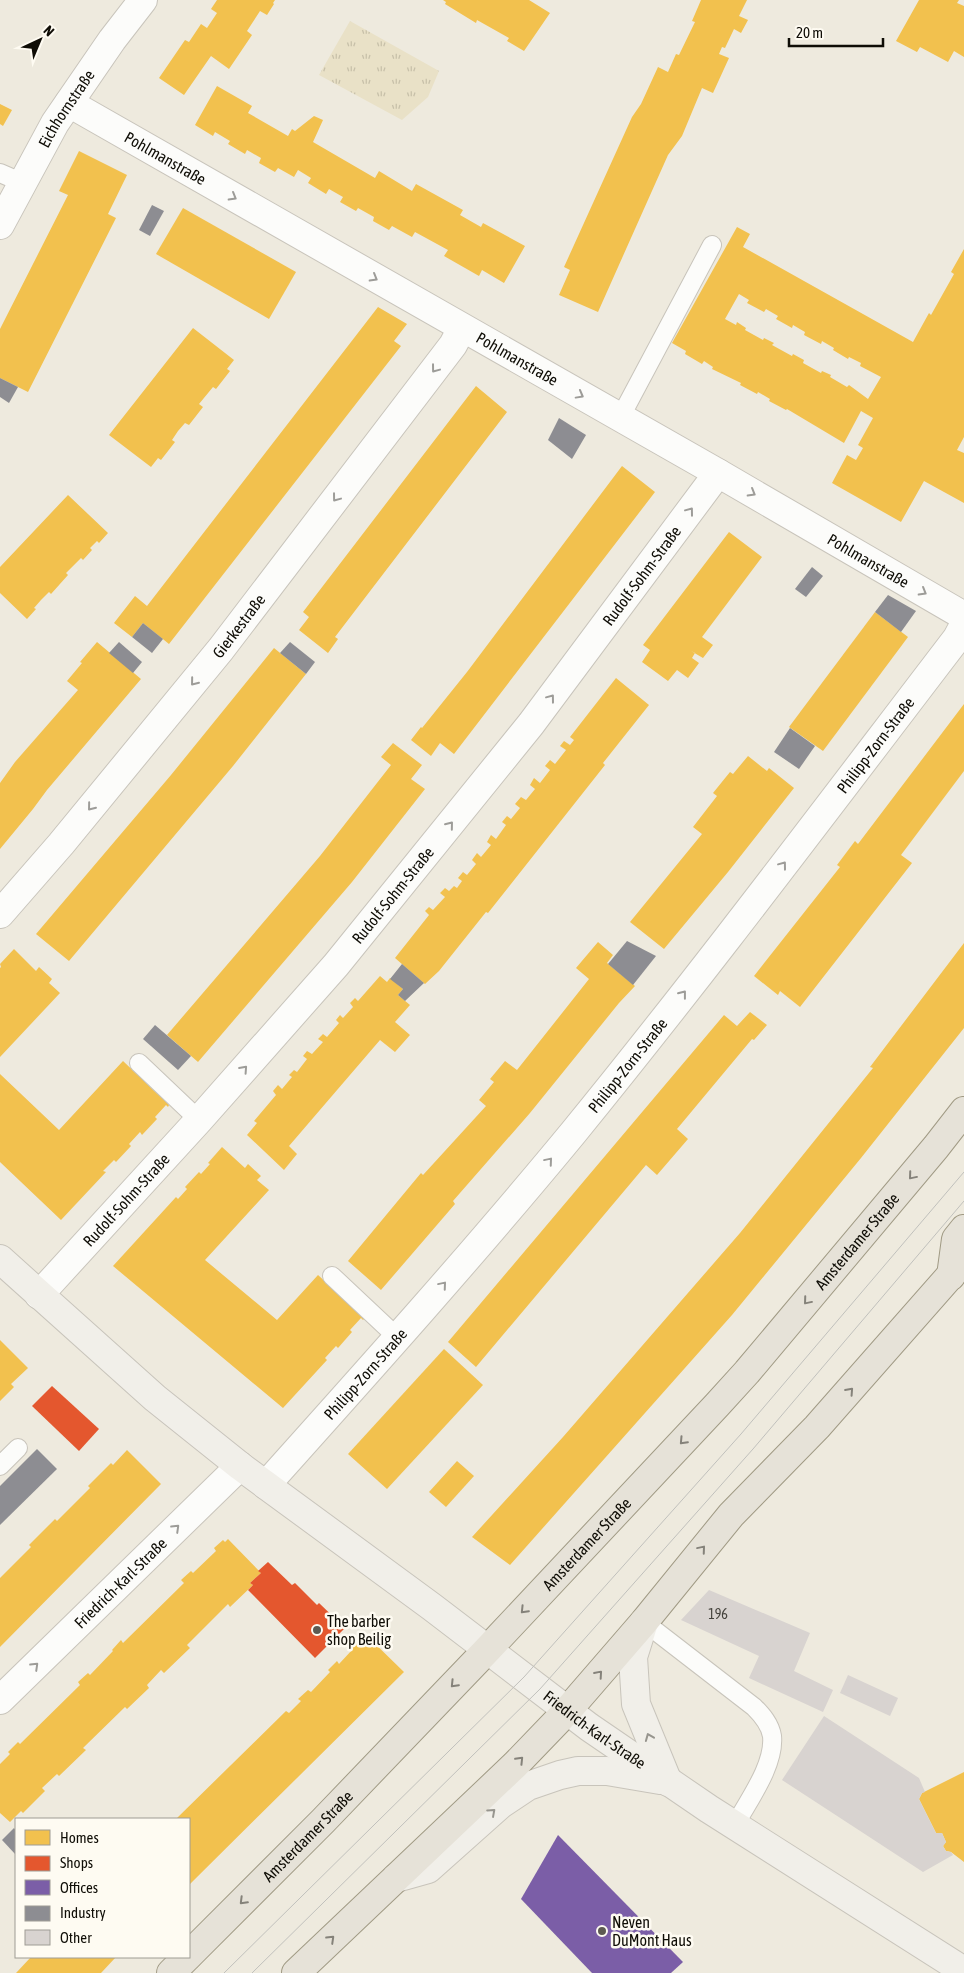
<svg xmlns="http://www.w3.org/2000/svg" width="964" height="1973" viewBox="0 0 964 1973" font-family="'Asap Condensed',sans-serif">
<defs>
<pattern id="park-tufts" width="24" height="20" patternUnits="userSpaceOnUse" patternTransform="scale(1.25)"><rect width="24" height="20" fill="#e9e1c7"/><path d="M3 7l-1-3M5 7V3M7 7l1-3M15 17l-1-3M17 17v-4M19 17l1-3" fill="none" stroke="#c7c0a9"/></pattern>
</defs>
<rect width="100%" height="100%" fill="#eeeade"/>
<!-- park -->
<polygon fill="url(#park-tufts)" points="350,21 439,71 428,97 402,120 319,75"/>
<!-- homes -->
<g fill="#f2c14e" fill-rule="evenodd">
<polygon points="217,0 275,0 273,3 274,4 267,15 260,11 247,31 252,35 229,69 211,56 184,95 159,78 185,40 189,42 201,24 207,28 217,13 211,9"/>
<polygon points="443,0 529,0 550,13 524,51 507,41 509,38 477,20 476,23 445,4 446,2"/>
<polygon points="701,0 747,0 739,16 748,20 741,33 734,29 725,48 722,47 719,54 729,58 713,93 702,88 682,136 668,155 598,312 559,295 570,270 564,267 632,117 641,104 658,67 668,72 676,54 679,55 695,22 692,21"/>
<polygon points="919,0 959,0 957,3 964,6 964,57 954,51 948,62 920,47 917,52 896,41"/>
<polygon points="217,86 252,106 248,113 288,136 292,129 295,131 314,116 323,120 313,142 375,178 379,171 412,191 416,184 463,210 460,215 481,227 483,223 525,246 504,283 482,270 479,276 444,256 448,250 415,232 412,237 392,226 389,230 373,221 374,217 358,208 356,211 340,202 343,197 329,189 326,194 308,183 311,178 298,170 294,177 278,168 275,172 259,163 261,158 247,150 245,154 228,144 230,141 215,132 213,136 195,125"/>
<polygon points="0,104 12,110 3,126 0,124"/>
<polygon points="79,151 127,175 108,214 116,218 28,392 0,378 0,329 68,195 59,191"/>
<polygon points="183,208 296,272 269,319 156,254"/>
<path d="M737,227l13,7 -7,13 170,95 16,-29 2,2 23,-41 -3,-2 13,-23v188l-7,13 7,3v50l-40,-22 -23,41 -69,-39 15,-28 9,5 7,-12 -5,-3 15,-27 -12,-7 -17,32 -57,-34 -1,1 -17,-9 1,-2 -12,-7 -1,2 -17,-9 1,-2 -29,-14 1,-2 -9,-6 -2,3 -17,-10 1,-3 -14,-8zM739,294l10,6 -2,3 17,9 2,-3 12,7 -2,3 16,9 1,-3 12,7 -1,3 17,9 1,-3 12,7 -1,2 15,9 1,-2 12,6 -1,3 21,11 -13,22 -19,-14 -2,2 -17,-10 1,-2 -9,-4 -1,2 -18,-10 1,-3 -11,-6 -1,2 -20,-11 2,-2 -10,-5 -1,2 -18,-10 1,-2 -9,-6 -1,3 -11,-6z"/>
<polygon points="378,307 407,324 394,341 401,346 169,644 143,623 132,637 114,623 135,596 147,606"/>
<polygon points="193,328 234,360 227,369 230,371 216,389 213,387 199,404 203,407 189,425 185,423 178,431 172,440 175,442 161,460 158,458 151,467 109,435"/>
<polygon points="476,386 507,412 335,637 338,639 328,653 299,630 309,617 303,612"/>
<polygon points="622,466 655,492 454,754 440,743 431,756 411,740 421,727 422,728 467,672"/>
<polygon points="68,495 108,533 99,543 97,541 90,548 92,550 83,560 81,558 66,573 68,575 51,594 49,592 41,600 34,608 36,609 27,619 0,593 0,567"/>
<polygon points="729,532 762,557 702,637 713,645 703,658 691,651 695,653 692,658 699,663 688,678 677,670 668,681 642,662 650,650 643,645"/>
<polygon points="875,612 908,637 823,751 789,727"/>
<polygon points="97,642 141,679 47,790 33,809 0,849 0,783 15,762 78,690 67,681 82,663 80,662"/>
<polygon points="274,648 306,674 233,766 69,961 36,934 171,775"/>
<polygon points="616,678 649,705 603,763 605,765 488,913 486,912 439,971 425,984 395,958 429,915 425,911 429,907 433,910 445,897 440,893 445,888 449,891 454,886 457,888 462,881 458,878 463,872 467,875 476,864 472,860 477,853 481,857 491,845 487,842 491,835 496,839 506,825 502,822 507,816 511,819 520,808 515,804 521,797 526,800 535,789 530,785 534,778 540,783 550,770 545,766 550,760 555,764 559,759 566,750 560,746 564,741 570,745 574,740 570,737"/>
<polygon points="964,704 964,771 901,855 912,863 800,1007 780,991 778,995 754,976 840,867 837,865 855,841 858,844"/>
<polygon points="393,743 422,765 411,779 425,789 352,882 198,1062 167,1035 320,856 391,765 381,757"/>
<polygon points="748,756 767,771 769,768 794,788 728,872 664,949 630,922 702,834 693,827 717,796 713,793 730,772 733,774"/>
<polygon points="598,942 613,955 607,963 635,986 619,1003 530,1113 453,1201 455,1204 381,1290 348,1261 421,1173 423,1175 486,1106 479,1100 494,1082 490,1079 505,1061 517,1070 589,979 576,968"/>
<polygon points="964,943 964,1028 861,1158 732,1315 510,1565 472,1537 563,1437 740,1233 873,1068 870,1067"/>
<polygon points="14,949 36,971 39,967 52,979 49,983 60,993 0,1057 0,968 1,967 0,964"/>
<polygon points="380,976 387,982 390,978 403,989 398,995 410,1005 395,1022 410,1035 395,1052 380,1040 289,1146 297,1154 284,1170 247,1135 257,1123 254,1121 276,1095 273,1091 278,1085 282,1089 292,1077 289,1075 294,1070 297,1072 307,1059 303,1056 307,1051 312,1054 323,1042 318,1039 323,1034 327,1037 339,1023 336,1020 340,1015 343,1018 353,1007 350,1003 355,998 358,1001"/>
<polygon points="750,1012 767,1025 754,1040 752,1039 677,1129 688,1139 657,1175 646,1165 476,1367 448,1342 724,1015 737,1026"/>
<polygon points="123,1061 169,1105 168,1107 166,1105 155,1117 157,1119 142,1135 140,1132 129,1144 131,1146 116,1162 114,1160 103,1171 106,1172 61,1220 0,1162 0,1074 59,1130"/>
<polygon points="222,1147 245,1168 248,1164 261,1176 257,1180 269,1190 205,1260 277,1320 318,1275 365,1318 363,1320 361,1318 350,1330 352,1332 338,1348 336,1346 325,1358 327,1360 283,1408 113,1266 176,1197 178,1199 187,1189 185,1187 199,1172 201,1174 210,1164 208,1163"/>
<polygon points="0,1340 28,1368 11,1384 14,1387 0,1401"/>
<polygon points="444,1349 483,1385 387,1489 348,1454"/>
<polygon points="127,1450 161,1484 0,1647 0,1578 31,1547 29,1545 55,1519 57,1521 90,1488 88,1486 111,1463 113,1465"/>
<polygon points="457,1461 474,1476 446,1507 429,1492"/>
<polygon points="228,1539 261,1573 250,1583 253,1585 230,1607 228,1604 187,1645 190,1648 164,1673 161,1670 147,1685 149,1688 127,1709 125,1707 83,1748 86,1750 59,1776 57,1774 42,1788 45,1791 23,1813 21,1811 10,1822 0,1813 0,1764 10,1754 8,1752 18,1742 20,1744 80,1685 78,1682 88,1673 90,1675 113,1651 112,1650 121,1640 123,1643 184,1583 181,1580 191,1571 193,1573 216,1551 214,1548 223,1540 225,1542"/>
<polygon points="364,1633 404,1672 189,1885 189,1819 176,1819 286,1711 289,1713 301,1701 298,1699 308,1690 311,1692 330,1672 328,1670 337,1661 339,1664 352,1650 350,1647"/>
<polygon points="964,1772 964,1862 951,1852 946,1851 943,1846 946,1842 942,1833 936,1833 919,1799 922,1793"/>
<polygon points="31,1957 116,1957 101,1973 16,1973"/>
</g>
<!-- shops -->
<g fill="#e4572e">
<polygon points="52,1386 99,1429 79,1451 32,1406"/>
<polygon points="268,1562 292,1585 295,1583 317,1605 319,1603 345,1628 315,1658 248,1590 253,1585 250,1583 261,1573 258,1571"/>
</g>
<!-- offices -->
<polygon fill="#7b5ea7" points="558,1835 683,1962 671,1973 592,1973 521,1899"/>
<!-- industry -->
<g fill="#8d8d92">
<polygon points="152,205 164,211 150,236 139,230"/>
<polygon points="0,378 18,387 9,403 0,397"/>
<polygon points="559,418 586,435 572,459 548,440"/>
<polygon points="812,567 823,576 806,597 795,589"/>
<polygon points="888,595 916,611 901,632 875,612"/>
<polygon points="143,623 163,639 152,653 132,637"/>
<polygon points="119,642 142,662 133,673 109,653"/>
<polygon points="290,642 315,662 306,674 280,653"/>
<polygon points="790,728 815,746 799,769 774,752"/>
<polygon points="627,941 656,956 633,985 608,964"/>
<polygon points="402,964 424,983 405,1001 398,995 403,989 390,979"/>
<polygon points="155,1025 191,1056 178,1070 143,1039"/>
<polygon points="37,1449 57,1469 0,1525 0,1486"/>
<polygon points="14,1828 16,1831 16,1855 2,1840"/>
</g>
<!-- building -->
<g fill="#d8d3d0">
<polygon points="709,1590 810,1633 794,1671 833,1690 823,1712 749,1678 759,1656 681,1620"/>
<polygon points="848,1675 898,1698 890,1716 840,1693"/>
<polygon points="824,1716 919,1778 925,1792 922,1793 919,1799 936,1833 942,1833 946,1842 943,1846 946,1851 951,1852 953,1855 923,1872 782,1780"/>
</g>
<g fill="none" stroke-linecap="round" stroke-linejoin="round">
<defs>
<g id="lane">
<polyline points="0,173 23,183"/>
<polyline points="620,418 712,245"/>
<polyline points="139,1063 199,1120"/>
<polyline points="332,1276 398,1338"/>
<polyline points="0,1466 18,1448"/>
<path d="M644,1622l110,85c8,8 16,17 18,29 3,29 -24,65 -37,89"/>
</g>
<g id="street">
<path id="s1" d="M69,103l649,370 246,143"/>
<path id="s2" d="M0,225l55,-102 57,-83 31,-40"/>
<path id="s3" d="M0,914l61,-70 160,-195 232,-304 9,-17"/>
<path id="s4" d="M39,1295l160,-175 137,-155 195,-241 187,-251"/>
<path id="s5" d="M266,1485c104,-116 208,-232 307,-352 132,-162 257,-329 384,-495l7,-13"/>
<path id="s6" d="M0,1700l240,-234"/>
</g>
<g id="secondary">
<path id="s7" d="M0,1259l155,139 85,68 192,141 157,120 120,82 255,162"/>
<polyline points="644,1622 633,1657 636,1704 668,1782"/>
<polyline points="396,1878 428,1869 501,1804 528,1786 560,1775 578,1771 607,1771 660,1780"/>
</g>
<g id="primary">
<polyline points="951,1276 956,1239 964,1229"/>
<path id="s8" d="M189,1955l134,-134 165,-172 229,-244 30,-33 189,-225 28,-36"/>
<polyline points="171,1973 187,1957"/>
<polyline points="296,1973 515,1765 567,1711 644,1622 731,1515 817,1427 964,1260"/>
</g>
</defs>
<!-- lane casing -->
<use href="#lane" stroke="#c8c4bb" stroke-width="20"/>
<!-- street casing -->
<use href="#street" stroke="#c8c4bb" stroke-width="30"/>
<!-- secondary casing -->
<use href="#secondary" stroke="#c8c4bb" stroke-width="30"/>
<!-- primary casing -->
<use href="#primary" stroke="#a09a84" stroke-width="30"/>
<!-- lane -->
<use href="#lane" stroke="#fcfcfa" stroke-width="18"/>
<!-- street -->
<use href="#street" stroke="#fcfcfa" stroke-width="28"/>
<!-- secondary -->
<use href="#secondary" stroke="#f1efe9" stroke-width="28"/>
<!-- primary -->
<use href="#primary" stroke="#e6e2d8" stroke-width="28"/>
<!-- tram -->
<g stroke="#c0c0bc" stroke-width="1">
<polyline points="224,1973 524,1677 741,1434 964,1172"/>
<polyline points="252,1973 540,1689 753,1449 964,1201"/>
</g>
</g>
<!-- one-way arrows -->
<defs><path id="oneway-chevron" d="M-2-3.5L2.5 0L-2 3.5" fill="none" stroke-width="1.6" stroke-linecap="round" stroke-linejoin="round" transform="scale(1.25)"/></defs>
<g stroke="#9d9c98">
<use href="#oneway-chevron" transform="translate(233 197) rotate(30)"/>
<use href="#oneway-chevron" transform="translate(374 278) rotate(30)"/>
<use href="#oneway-chevron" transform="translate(435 369) rotate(127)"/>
<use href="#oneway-chevron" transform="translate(580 395) rotate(29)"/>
<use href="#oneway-chevron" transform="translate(752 493) rotate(30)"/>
<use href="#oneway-chevron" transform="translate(336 498) rotate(127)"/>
<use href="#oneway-chevron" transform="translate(690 511) rotate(-53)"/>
<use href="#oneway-chevron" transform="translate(923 592) rotate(30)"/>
<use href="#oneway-chevron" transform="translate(194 682) rotate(129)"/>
<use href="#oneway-chevron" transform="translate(551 698) rotate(-53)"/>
<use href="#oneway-chevron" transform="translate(91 807) rotate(129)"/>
<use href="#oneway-chevron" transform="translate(450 825) rotate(-51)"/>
<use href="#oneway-chevron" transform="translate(783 865) rotate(-53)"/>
<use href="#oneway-chevron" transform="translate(683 994) rotate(-52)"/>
<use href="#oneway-chevron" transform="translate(244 1069) rotate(-48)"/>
<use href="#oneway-chevron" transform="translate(549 1161) rotate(-50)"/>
<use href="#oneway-chevron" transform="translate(443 1285) rotate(-50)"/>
<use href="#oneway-chevron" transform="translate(176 1528) rotate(-44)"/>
<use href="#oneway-chevron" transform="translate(35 1666) rotate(-44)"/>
</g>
<g stroke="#85827a">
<use href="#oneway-chevron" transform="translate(912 1176) rotate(130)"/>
<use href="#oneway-chevron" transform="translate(807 1301) rotate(130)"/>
<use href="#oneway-chevron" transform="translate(850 1391) rotate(-48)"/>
<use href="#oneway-chevron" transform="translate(683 1441) rotate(133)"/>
<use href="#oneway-chevron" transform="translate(702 1549) rotate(-50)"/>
<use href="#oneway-chevron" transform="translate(524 1610) rotate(134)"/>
<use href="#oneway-chevron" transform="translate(599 1674) rotate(-49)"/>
<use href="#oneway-chevron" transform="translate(454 1684) rotate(134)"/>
<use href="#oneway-chevron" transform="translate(520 1760) rotate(-46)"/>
<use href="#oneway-chevron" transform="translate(243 1901) rotate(135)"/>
<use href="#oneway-chevron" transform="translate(331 1939) rotate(-44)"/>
</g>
<g stroke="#97958e">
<use href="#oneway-chevron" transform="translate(649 1737) rotate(-112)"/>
<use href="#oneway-chevron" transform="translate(492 1812) rotate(-42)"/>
</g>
<!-- markers -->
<g fill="#5d5a52" stroke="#fefbf2" stroke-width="2">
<circle cx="317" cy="1630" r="5"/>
<circle cx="602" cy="1931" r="5"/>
</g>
<g text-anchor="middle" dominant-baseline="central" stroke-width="5" stroke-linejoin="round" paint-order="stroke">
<!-- number labels -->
<g font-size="14" fill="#44423c">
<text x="718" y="1614">196</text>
</g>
<!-- street labels -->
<g font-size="16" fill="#0f0d06" stroke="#fefbf2">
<text stroke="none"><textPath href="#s2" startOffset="134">Eichhornstraße</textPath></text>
<text stroke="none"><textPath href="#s1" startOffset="111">Pohlmanstraße</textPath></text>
<text stroke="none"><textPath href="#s1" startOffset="516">Pohlmanstraße</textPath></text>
<text stroke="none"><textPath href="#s1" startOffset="921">Pohlmanstraße</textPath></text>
<text stroke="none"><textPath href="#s4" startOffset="939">Rudolf-Sohm-Straße</textPath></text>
<text stroke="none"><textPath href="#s3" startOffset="374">Gierkestraße</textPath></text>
<text stroke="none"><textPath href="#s5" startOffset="959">Philipp-Zorn-Straße</textPath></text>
<text stroke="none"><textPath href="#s4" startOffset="534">Rudolf-Sohm-Straße</textPath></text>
<text stroke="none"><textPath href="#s5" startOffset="554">Philipp-Zorn-Straße</textPath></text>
<text stroke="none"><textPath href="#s4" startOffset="129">Rudolf-Sohm-Straße</textPath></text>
<text stroke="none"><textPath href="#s8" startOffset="978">Amsterdamer Straße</textPath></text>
<text stroke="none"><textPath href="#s5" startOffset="149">Philipp-Zorn-Straße</textPath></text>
<text stroke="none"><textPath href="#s8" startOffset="572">Amsterdamer Straße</textPath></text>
<text stroke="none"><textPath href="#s6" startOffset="168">Friedrich-Karl-Straße</textPath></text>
<text stroke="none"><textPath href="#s7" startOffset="759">Friedrich-Karl-Straße</textPath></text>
<text stroke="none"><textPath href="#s8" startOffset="168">Amsterdamer Straße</textPath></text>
</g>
<!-- poi labels -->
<g font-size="16" fill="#0f0d06" stroke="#fefbf2" text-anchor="start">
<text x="327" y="1621">The barber<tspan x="327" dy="18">shop Beilig</tspan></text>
<text x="612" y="1922">Neven<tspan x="612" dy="18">DuMont Haus</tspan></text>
</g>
</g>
<!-- legend -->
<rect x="15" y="1818" width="175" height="140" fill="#fefbf2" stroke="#9e9c94"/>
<rect x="25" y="1830" width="25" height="15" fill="#f2c14e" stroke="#9e9c94"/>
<text x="60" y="1843" font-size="15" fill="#0f0d06">Homes</text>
<rect x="25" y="1856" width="25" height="15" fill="#e4572e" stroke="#9e9c94"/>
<text x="60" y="1868" font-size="15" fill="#0f0d06">Shops</text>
<rect x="25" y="1880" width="25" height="15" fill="#7b5ea7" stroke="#9e9c94"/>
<text x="60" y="1893" font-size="15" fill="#0f0d06">Offices</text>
<rect x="25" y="1906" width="25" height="15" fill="#8d8d92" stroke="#9e9c94"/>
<text x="60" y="1918" font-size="15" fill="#0f0d06">Industry</text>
<rect x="25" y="1930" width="25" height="15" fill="#d8d3d0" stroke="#9e9c94"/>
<text x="60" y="1943" font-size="15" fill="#0f0d06">Other</text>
<!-- north arrow -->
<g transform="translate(40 40) rotate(44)" stroke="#fefbf2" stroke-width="4" paint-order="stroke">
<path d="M0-4L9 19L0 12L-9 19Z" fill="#0f0d06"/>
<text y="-8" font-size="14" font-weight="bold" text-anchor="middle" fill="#0f0d06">N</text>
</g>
<!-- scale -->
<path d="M789 38v8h94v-8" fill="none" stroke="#0f0d06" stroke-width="2.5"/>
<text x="796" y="38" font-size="15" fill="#0f0d06" stroke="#fefbf2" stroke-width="4" paint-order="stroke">20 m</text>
</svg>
